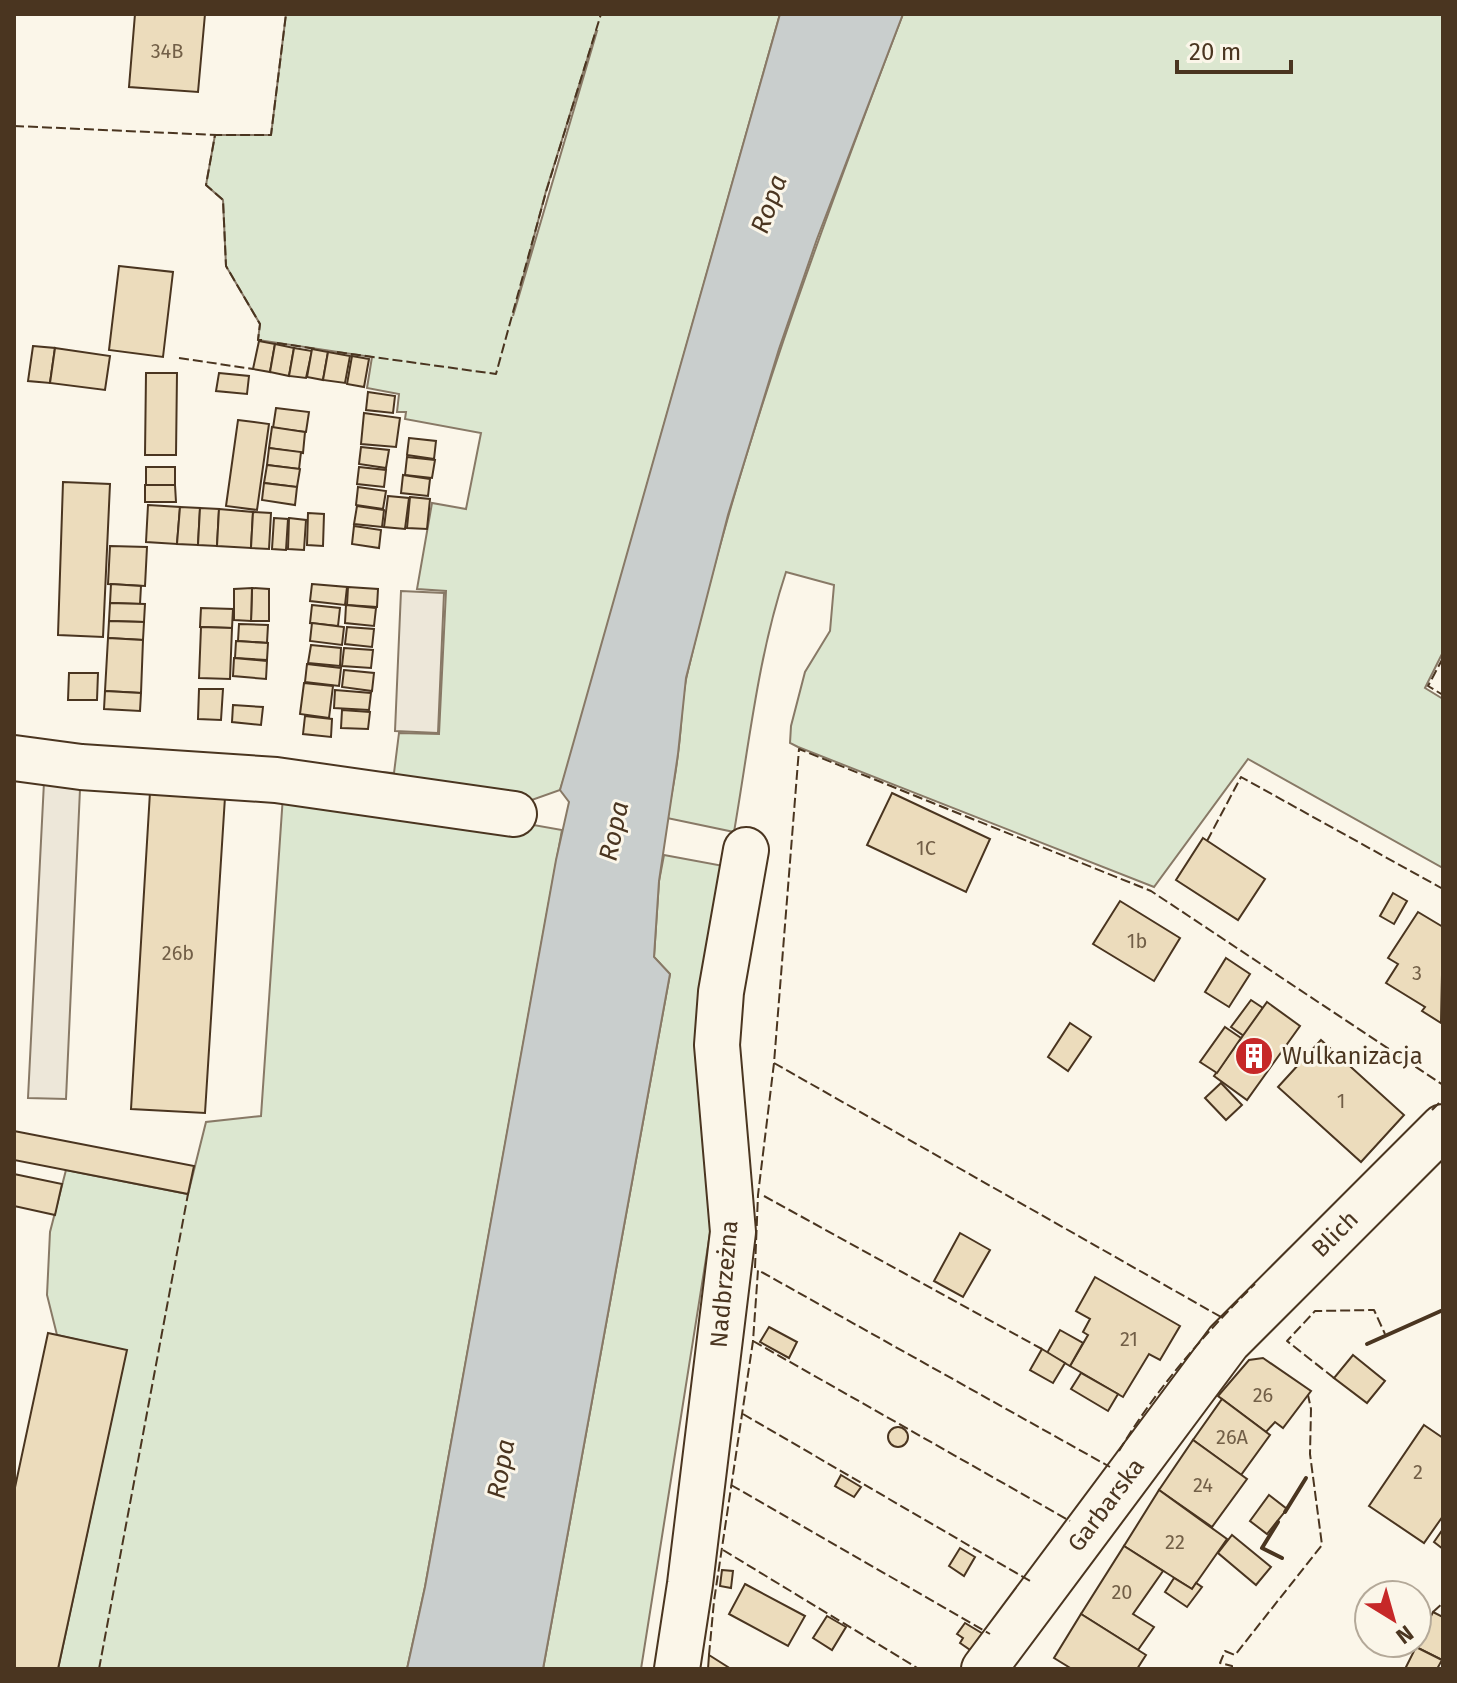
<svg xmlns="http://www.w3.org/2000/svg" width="1457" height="1683" viewBox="0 0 1457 1683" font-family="'Fira Sans',sans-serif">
<rect width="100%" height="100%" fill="#fbf6e9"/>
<!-- green -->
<g fill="#dce7d0" stroke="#887966" stroke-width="2" fill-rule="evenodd">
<path d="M286,14h494l-213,755 -7,21 -31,11 -198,-32 63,4 5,-40 40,1 7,-143 -29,-2 15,-86 34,6 15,-76 -76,-14 1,-7h-9l2,-18 -32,-6 5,-31 -114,-17 2,-16 -34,-58 -3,-66 -17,-15 9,-50h56zM596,31h1l-84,285 33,-125z"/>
<path d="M903,14h540v638l-18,36 18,11v169l-195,-109 -94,128 -356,-140 -8,-4 1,-17 14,-54 25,-41 4,-46 -48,-13c-28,84 -37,173 -52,260l-67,-14c4,-21 9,-43 11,-65 4,-26 3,-53 9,-78 52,-227 133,-444 216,-661z"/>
<polygon points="284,781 562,830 425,1587 407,1669 58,1669 126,1351 57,1335 47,1295 50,1232 66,1170 188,1194 206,1122 261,1116"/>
<polygon points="664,855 729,867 711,1227 641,1669 543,1669 670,974 654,957 659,881"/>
</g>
<!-- parking -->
<g fill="#ede7d9" stroke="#887966" stroke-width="2">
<polygon points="401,591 444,593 438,733 395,731"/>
<polygon points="45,762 81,767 66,1099 28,1098"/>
</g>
<!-- water -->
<polygon fill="#c9cecd" stroke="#887966" stroke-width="2" points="780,14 903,14 817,239 779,349 728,515 686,678 678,754 659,881 654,957 670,974 543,1669 407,1669 425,1587 556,860 569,802 560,790"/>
<!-- building -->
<g fill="#ecdcbc" stroke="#4a3520" stroke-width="2">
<polygon points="135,14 205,14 198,92 129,87"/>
<polygon points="119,266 173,272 163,357 109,350"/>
<polygon points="259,341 275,344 270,372 253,369"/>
<polygon points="275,344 294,348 289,376 270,372"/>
<polygon points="33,346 55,348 50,383 28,381"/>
<polygon points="55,348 110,356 105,390 50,383"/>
<polygon points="294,348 312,351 306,378 289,376"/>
<polygon points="312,349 328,352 323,380 307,377"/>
<polygon points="328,352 350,356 345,383 323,380"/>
<polygon points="352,356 369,359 364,387 347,384"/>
<polygon points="146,373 177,373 176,455 145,455"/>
<polygon points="219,373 249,376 247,394 216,391"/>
<polygon points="368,392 395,396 393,413 366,410"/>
<polygon points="276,408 309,412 306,432 273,428"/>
<polygon points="364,413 400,418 396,447 361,444"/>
<polygon points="238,420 269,424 257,510 226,506"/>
<polygon points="272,427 305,432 303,453 269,448"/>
<polygon points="409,438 436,441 434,459 407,455"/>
<polygon points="361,447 389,450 386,468 359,464"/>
<polygon points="269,448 301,452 299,469 267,465"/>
<polygon points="407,457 435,460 432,478 405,475"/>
<polygon points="267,465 300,469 297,487 264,483"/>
<polygon points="146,467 175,467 175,485 146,486"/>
<polygon points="359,467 386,470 384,487 357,484"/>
<polygon points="403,475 430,479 428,496 401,493"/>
<polygon points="63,482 110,484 103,637 58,635"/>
<polygon points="264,483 297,487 295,505 262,500"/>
<polygon points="145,485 175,485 176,502 145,502"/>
<polygon points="358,487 386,491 383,509 356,505"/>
<polygon points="388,496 409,498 405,529 384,527"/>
<polygon points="410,497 430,499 427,529 407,528"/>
<polygon points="148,505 180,507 177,544 146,542"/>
<polygon points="357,506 384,510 382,527 354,524"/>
<polygon points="180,507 200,508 198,545 177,544"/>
<polygon points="200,508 219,509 217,546 198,545"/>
<polygon points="219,509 253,512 251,548 217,546"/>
<polygon points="253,512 271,513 269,549 251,548"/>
<polygon points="308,513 324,514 323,546 307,545"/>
<polygon points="274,518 288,519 286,550 272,549"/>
<polygon points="289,518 306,520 304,550 288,549"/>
<polygon points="354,526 381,530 379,548 352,544"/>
<polygon points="110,546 147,547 145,586 108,584"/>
<polygon points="111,584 141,586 140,604 110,603"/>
<polygon points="312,584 347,587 345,605 310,601"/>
<polygon points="348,587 378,589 377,607 347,605"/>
<polygon points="252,588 269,589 269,621 251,621"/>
<polygon points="252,588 251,621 234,620 234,589"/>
<polygon points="110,603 145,604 144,622 109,621"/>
<polygon points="312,605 340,608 338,626 310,623"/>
<polygon points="346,605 376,608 374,626 345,623"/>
<polygon points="201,608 233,609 232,628 200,627"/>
<polygon points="109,621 144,622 143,640 108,638"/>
<polygon points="312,623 344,627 342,645 310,641"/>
<polygon points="239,624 268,625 267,643 238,641"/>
<polygon points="201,627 232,628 230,679 199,678"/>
<polygon points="347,627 374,629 372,647 345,644"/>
<polygon points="108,638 143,640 141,693 105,691"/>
<polygon points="236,641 268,643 267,660 235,658"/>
<polygon points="311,645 341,648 340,666 308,663"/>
<polygon points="344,648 373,650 371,668 342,666"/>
<polygon points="234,658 267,661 266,679 233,676"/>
<polygon points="307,664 341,668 339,686 305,682"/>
<polygon points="344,670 374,673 372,691 342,687"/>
<polygon points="69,673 98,673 97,700 68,700"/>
<polygon points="304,683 333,686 329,718 300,714"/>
<polygon points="199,689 223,689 221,720 198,719"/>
<polygon points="335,690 371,693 369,710 334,708"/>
<polygon points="105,691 141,693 140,711 104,709"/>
<polygon points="233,705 263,707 261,725 232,722"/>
<polygon points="342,710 370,712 368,729 341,728"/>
<polygon points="305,716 332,719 331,737 303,734"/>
<polygon points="150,792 225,797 205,1113 131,1109"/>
<polygon points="892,793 990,839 966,892 867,845"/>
<polygon points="1203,838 1265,879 1238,920 1176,880"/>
<polygon points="1393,893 1407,901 1394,924 1380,916"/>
<polygon points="1120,901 1180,938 1154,981 1093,944"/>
<polygon points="1418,912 1443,927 1441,1023 1422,1011 1425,1007 1386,983 1398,964 1388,958"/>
<polygon points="1226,958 1250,974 1229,1007 1205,992"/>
<polygon points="1251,1000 1263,1008 1244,1036 1231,1027"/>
<polygon points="1267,1002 1300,1026 1247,1100 1214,1076"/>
<polygon points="1070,1023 1091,1037 1068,1071 1048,1057"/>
<polygon points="1225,1027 1241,1038 1217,1073 1200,1062"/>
<polygon points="1321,1040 1404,1115 1361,1162 1278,1087"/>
<polygon points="1221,1083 1242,1105 1226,1120 1205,1098"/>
<polygon points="14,1131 194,1166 188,1194 14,1160"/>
<polygon points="14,1174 62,1184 55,1215 14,1206"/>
<polygon points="960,1233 990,1250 963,1297 934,1281"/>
<polygon points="1095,1277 1180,1326 1160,1360 1149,1354 1123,1397 1070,1366 1088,1335 1083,1332 1090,1319 1076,1311"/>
<polygon points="769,1327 797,1342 789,1358 760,1342"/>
<polygon points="1060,1330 1083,1343 1070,1366 1047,1353"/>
<polygon points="48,1333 127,1350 58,1669 14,1669 14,1492"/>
<polygon points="1042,1349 1065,1363 1053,1383 1030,1370"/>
<polygon points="1353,1355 1385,1381 1367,1403 1334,1378"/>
<polygon points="1263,1358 1311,1391 1283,1428 1275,1422 1266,1432 1218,1396 1249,1360"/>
<polygon points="1081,1373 1118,1394 1108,1411 1071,1389"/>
<polygon points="1222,1399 1270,1435 1241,1475 1193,1440"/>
<polygon points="1424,1425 1443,1438 1443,1516 1424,1543 1369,1506"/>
<circle cx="898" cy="1437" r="10"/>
<polygon points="1193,1440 1247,1479 1212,1527 1159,1490"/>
<polygon points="841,1475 861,1487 854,1497 835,1486"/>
<polygon points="1159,1490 1227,1539 1192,1589 1124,1546"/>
<polygon points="1269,1495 1287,1509 1267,1534 1250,1521"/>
<polygon points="1443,1529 1443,1549 1434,1542"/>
<polygon points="1232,1535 1271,1567 1256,1585 1218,1553"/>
<polygon points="1124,1546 1163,1571 1133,1614 1154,1627 1138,1650 1081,1614"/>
<polygon points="960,1548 975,1557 964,1576 949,1566"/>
<polygon points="722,1570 733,1571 731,1588 720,1586"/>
<polygon points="1174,1578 1192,1589 1196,1583 1202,1587 1187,1607 1165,1592"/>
<polygon points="745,1584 805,1616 788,1646 729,1614"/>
<polygon points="1433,1612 1443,1617 1442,1660 1416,1647"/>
<polygon points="1081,1614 1146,1655 1137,1669 1072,1669 1054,1658"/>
<polygon points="827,1616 846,1627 832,1650 813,1638"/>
<polygon points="965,1623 990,1638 979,1656 960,1643 963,1638 957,1634"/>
<polygon points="1416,1647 1442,1660 1437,1669 1405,1669"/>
<polygon points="709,1655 731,1669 708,1669"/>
</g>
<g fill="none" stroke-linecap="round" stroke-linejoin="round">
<defs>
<g id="minor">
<polyline points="14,758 81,767 276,780 514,814"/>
<polyline points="677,1669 690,1584 733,1232 717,1045 721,992 746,850"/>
<polyline points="984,1669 1228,1342 1443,1127"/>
</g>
</defs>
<!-- minor casing -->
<use href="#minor" stroke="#4a3520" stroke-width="48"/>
<!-- minor -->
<use href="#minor" stroke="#fbf6e9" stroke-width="44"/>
<!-- fence -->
<g stroke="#4a3520" stroke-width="2" stroke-dasharray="10 4" stroke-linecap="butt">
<polyline points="14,126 217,135"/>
<polyline points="262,340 258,340 260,324 226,266 223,200 206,185 215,135 271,135 286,14"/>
<polyline points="277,343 317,349"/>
<polyline points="337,352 496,374 546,192 601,14"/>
<polyline points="179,358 253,369"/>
<polyline points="1443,658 1428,686 1443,695"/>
<polyline points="1207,841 1241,777 1443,889"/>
<polyline points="774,1063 1221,1317"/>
<polyline points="1432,1110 1443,1099"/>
<polyline points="764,1196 1042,1349"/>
<polyline points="755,1268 758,1195 774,1063 799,749 1151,891 1443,1085"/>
<polyline points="753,1341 1070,1521"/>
<polyline points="1334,1378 1287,1341 1315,1311 1374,1310 1385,1334"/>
<polyline points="743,1414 1030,1581"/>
<path d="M1119,1451c37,-62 85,-117 136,-167"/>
<polyline points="731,1485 990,1634"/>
<polyline points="723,1550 919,1669"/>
<polyline points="1433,1612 1443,1603"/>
<polyline points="709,1655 714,1601 753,1341 758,1270 1110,1467"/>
<polyline points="99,1669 188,1194"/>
<polyline points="1232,1669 1232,1666 1220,1663 1225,1651 1235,1655 1322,1545 1310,1454 1311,1409 1308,1395"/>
</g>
<!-- wall -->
<g stroke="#4a3520" stroke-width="4">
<polyline points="1367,1344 1443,1310"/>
<polyline points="1285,1512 1306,1478"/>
<polyline points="1278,1522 1262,1548 1282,1558"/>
</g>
</g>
<!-- icons -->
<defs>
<symbol id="building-disc" viewBox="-11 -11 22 22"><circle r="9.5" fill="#c62828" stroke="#fbf6e9"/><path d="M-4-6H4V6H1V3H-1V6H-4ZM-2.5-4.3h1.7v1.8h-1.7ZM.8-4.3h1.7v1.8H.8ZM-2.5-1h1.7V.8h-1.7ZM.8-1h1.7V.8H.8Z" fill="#fff"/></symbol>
</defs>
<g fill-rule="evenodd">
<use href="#building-disc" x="1232" y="1034" width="44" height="44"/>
</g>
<g text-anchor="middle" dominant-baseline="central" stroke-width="6" stroke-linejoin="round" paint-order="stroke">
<!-- number labels -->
<g font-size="20" fill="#725f47">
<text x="167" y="51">34B</text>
<text x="926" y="848">1C</text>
<text x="1137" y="941">1b</text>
<text x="178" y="953">26b</text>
<text x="1417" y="973">3</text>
<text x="1341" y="1101">1</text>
<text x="1129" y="1339">21</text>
<text x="1263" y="1395">26</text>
<text x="1232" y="1437">26A</text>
<text x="1418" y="1472">2</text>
<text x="1203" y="1485">24</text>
<text x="1175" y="1542">22</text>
<text x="1122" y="1592">20</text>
</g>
<!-- poi labels -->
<g font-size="24" fill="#4a3520" stroke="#fbf6e9" text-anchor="start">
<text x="1282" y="1056">Wulkanizacja</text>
</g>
<!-- street labels -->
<g font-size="24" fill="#4a3520" stroke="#fbf6e9">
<text transform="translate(1335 1234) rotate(-45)">Blich</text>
<text transform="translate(724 1284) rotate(-85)">Nadbrzeżna</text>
<text transform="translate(1106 1505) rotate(-53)">Garbarska</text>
</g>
<!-- water labels -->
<g font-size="26" font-style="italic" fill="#4a3520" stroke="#fbf6e9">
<text transform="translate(769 204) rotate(-70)">Ropa</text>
<text transform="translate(614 831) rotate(-78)">Ropa</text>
<text transform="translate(501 1469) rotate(-80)">Ropa</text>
</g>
</g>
<!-- border -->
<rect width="1457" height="1683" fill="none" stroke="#4a3520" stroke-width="32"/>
<!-- north arrow -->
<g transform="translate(1393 1619) rotate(143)"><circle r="38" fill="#fbf6e9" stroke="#b4a999" stroke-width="2"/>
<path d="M0-6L14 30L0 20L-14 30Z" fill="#c62828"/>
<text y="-12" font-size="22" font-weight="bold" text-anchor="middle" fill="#4a3520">N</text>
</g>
<!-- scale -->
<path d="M1177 60v12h114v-12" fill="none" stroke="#4a3520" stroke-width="4"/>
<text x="1189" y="60" font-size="24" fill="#4a3520" stroke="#fbf6e9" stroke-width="6" paint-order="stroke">20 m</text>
</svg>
